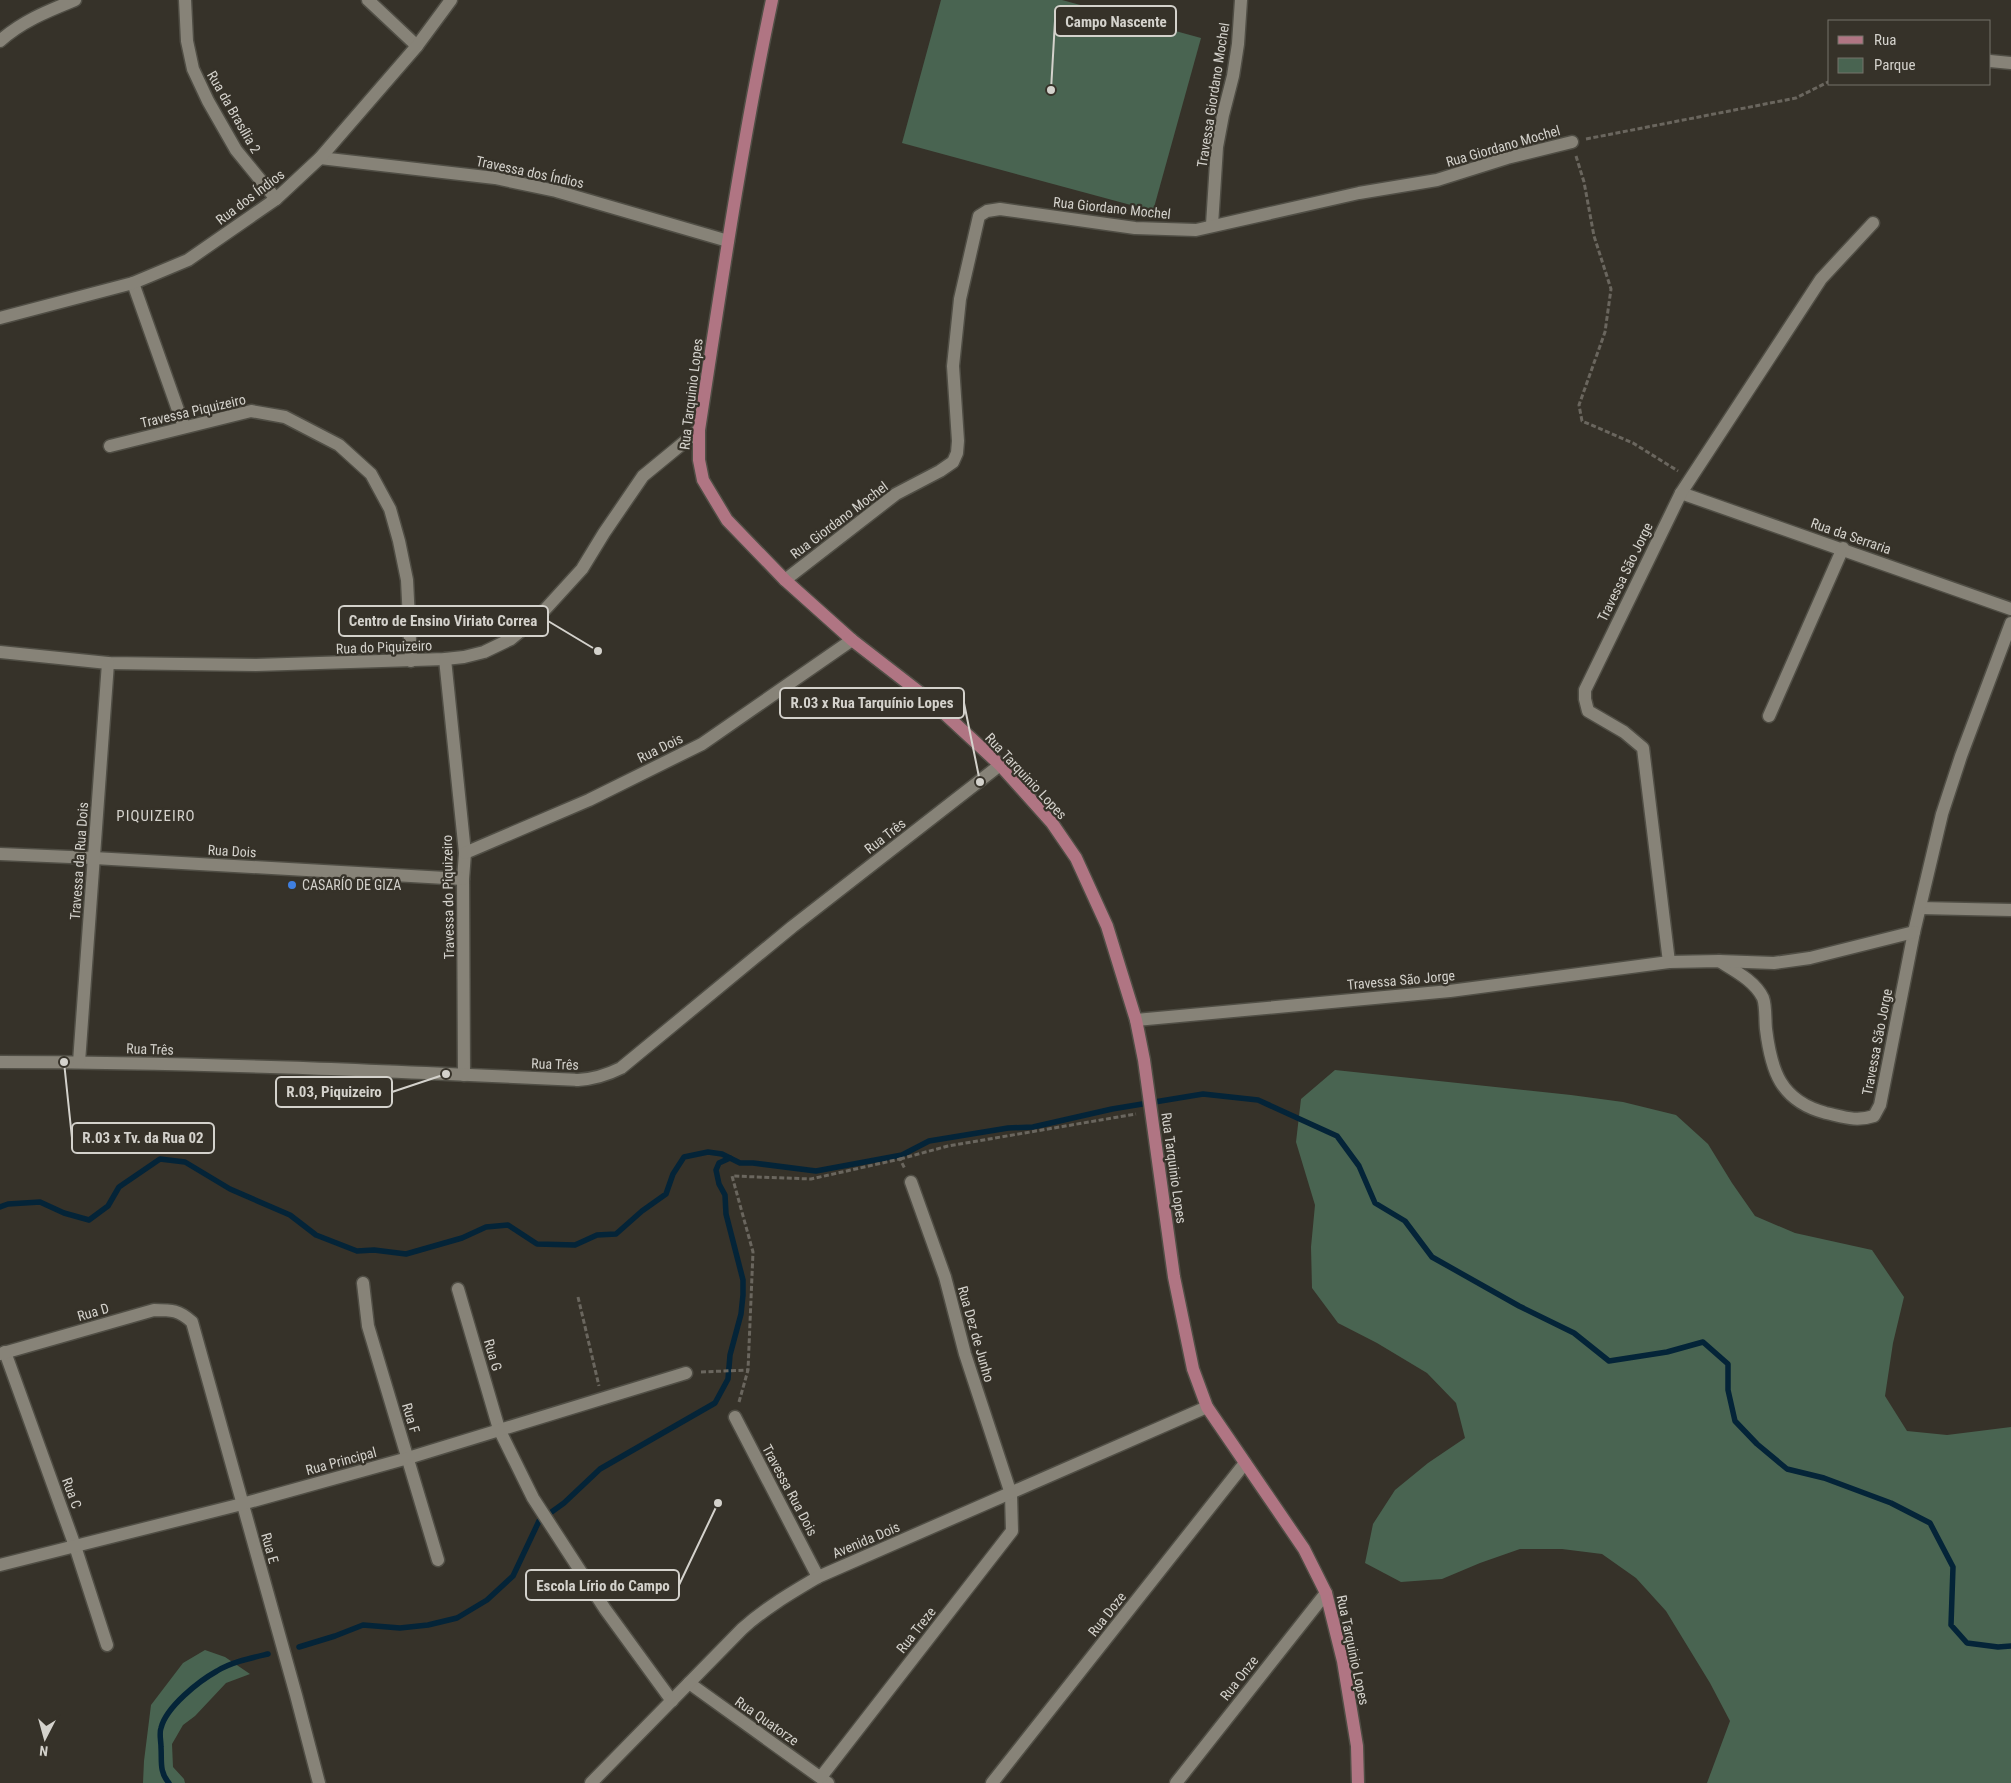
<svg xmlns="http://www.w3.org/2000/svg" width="2011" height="1783" viewBox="0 0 2011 1783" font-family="'Roboto Condensed',sans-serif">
<rect width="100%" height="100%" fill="#363229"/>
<!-- green -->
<g fill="#496451">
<polygon points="941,0 1062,0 1201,38 1153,211 902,143"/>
<polygon points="1335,1070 1571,1095 1623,1102 1676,1115 1708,1144 1732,1183 1755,1216 1795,1233 1872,1250 1904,1297 1893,1343 1885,1396 1907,1431 1947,1435 2011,1427 2011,1783 1707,1783 1730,1721 1710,1683 1666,1611 1636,1578 1602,1554 1562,1549 1520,1549 1480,1563 1442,1579 1401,1582 1365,1563 1373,1524 1395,1490 1428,1463 1465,1438 1456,1403 1427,1373 1377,1343 1338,1323 1312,1288 1311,1247 1315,1205 1296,1142 1301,1099"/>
<polygon points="205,1650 225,1657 250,1674 226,1683 195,1716 183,1725 172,1744 173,1767 184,1779 185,1783 143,1783 144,1761 151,1705 183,1663"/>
</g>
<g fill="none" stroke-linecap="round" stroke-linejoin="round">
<!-- stream -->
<g stroke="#042438" stroke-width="5.5">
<polyline points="0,1207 8,1204 40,1202 64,1213 89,1220 108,1206 119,1187 160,1159 185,1162 230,1189 290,1215 316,1235 357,1251 374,1250 406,1254 462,1238 486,1227 508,1225 537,1244 575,1245 597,1235 616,1234 642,1211 666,1194 673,1174 684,1157 708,1152 722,1154 740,1163 753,1163 816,1171 902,1155 929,1141 1008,1128 1033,1127 1112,1109 1203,1094 1258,1100 1337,1136 1359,1166 1375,1203 1405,1221 1432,1257 1519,1306 1574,1333 1609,1361 1667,1352 1703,1342 1728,1364 1728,1390 1735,1421 1757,1444 1787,1469 1824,1478 1891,1503 1930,1523 1953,1567 1951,1625 1967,1643 1998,1647 2011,1646"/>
<polyline points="299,1647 335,1636 363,1625 400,1628 428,1625 457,1618 487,1600 513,1576 539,1521 564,1503 600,1469 715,1403 728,1379 730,1355 741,1314 743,1295 743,1280 726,1214 725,1195 719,1184 716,1170 719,1163 730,1158"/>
<path d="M169,1783c-10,-11 -7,-22 -8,-36 0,-6 -2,-14 0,-19 5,-21 38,-47 56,-57 15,-9 34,-13 51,-17"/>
</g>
<defs>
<g id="minor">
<polyline points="185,0 187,41 193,69 208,101 236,150 276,199"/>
<polyline points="368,0 417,46"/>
<path d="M0,41c22,-20 48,-30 75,-41"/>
<polyline points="1990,61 2011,63"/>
<polyline points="320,158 495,178 556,191 728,241"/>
<polyline points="1212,225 1217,147 1223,115 1233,76 1238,44 1241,0"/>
<polyline points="133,283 184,427"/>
<polyline points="0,318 133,283 188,260 276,199 320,158 417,46 451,0"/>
<polyline points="110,446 251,411 285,417 339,445 371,474 390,509 399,541 407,580 411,661"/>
<polyline points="1681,493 2011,609"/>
<polyline points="785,580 896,494 940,471 953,462 957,453 958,441 953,366 960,299 979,216 987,211 1000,209 1135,228 1196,230 1359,193 1437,180 1507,158 1572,142"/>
<polyline points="0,652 108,663 256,665 445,659 464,657 484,652 511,639 540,615 582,569 604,533 643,476 699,430"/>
<polyline points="445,659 465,853 463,879 464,1075"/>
<polyline points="1769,716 1843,548"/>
<polyline points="465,853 589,800 702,744 852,640"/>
<polyline points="0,854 94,858 463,879"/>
<polyline points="1920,908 2011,910"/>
<path d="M1719,961c16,10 36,20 44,37 3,8 2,22 3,31 5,41 14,72 60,84 18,4 30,9 48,3l6,-11 34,-173 28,-118 19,-58 50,-133"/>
<polyline points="1669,962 1643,748 1624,732 1588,711 1585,699 1585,690 1681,493 1821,279 1873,223"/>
<polyline points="1136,1020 1450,991 1669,962 1719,961 1774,963 1810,958 1914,932"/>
<path d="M0,1062c193,0 385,9 578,18 16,-1 29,-5 43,-12l171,-141 208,-162"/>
<polyline points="79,1062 108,663"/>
<polyline points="363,1283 368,1326 438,1560"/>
<polyline points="458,1289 499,1429 533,1498 605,1609 672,1701"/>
<polyline points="5,1352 75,1546 107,1645"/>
<path d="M0,1354l154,-44c18,0 25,0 38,12l104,373 23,88"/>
<polyline points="735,1417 818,1577"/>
<polyline points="0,1565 242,1504 408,1458 686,1373"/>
<polyline points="689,1683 828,1783"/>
<polyline points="821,1777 1012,1531 1011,1494 965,1354 945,1277 911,1182"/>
<path d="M591,1783l151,-154c23,-21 49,-36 76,-52l389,-170"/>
<polyline points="992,1783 1245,1463"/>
<polyline points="1176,1783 1326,1593"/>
</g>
<path id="major" d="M772,0c-30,142 -51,286 -73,430v30l4,20 24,40 58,60 67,60 80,62 68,63 52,58 24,35 31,68 29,94 8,40 30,217 19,92 14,38 97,142 22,44 17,68 14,85 1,37"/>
</defs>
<!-- minor casing -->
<use href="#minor" stroke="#504e45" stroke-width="15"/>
<!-- major casing -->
<use href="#major" stroke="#504e45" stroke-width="15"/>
<!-- path -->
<g stroke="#6a665e" stroke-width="3" stroke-dasharray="5 2.5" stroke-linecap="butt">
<polyline points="1586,139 1796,98 1830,81"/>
<polyline points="1576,156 1584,182 1594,236 1611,289 1605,332 1579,405 1582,421 1633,443 1678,471"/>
<polyline points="900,1159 948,1146 1136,1114"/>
<polyline points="578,1297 599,1386"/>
<polyline points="701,1372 748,1370"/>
<polyline points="739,1402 748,1370 753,1252 732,1176 811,1179 900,1159 905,1169"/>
</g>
<!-- minor -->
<use href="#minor" stroke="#878378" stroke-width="12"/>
<!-- major -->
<use href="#major" stroke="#b07583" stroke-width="12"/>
</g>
<!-- markers -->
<circle fill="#3f7fe0" stroke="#363229" stroke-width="2" cx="292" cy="885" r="5"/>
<g text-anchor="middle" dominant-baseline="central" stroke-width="4.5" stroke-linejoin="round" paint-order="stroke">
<!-- street labels -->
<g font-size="14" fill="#d4d2cc" stroke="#363229">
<text transform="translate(1213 95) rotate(-81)">Travessa Giordano Mochel</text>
<text transform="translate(234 112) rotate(60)">Rua da Brasília 2</text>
<text transform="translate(1503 146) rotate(-16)">Rua Giordano Mochel</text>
<text transform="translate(530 172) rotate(12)">Travessa dos Índios</text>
<text transform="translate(250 197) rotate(-37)">Rua dos Índios</text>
<text transform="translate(1112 208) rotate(6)">Rua Giordano Mochel</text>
<text transform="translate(691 394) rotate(-83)">Rua Tarquinio Lopes</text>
<text transform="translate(193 411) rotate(-13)">Travessa Piquizeiro</text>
<text transform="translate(839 520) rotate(-37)">Rua Giordano Mochel</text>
<text transform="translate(1851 536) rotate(19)">Rua da Serraria</text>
<text transform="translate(1625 572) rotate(-64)">Travessa São Jorge</text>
<text transform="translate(384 647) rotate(-2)">Rua do Piquizeiro</text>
<text transform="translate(660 748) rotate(-26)">Rua Dois</text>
<text transform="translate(1026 776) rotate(47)">Rua Tarquinio Lopes</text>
<text transform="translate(885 836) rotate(-38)">Rua Três</text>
<text transform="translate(232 851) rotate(3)">Rua Dois</text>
<text transform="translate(79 861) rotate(-86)">Travessa da Rua Dois</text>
<text transform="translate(448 897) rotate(-91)">Travessa do Piquizeiro</text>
<text transform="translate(1401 980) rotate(-5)">Travessa São Jorge</text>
<text transform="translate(1877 1042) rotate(-79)">Travessa São Jorge</text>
<text transform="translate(150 1049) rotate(2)">Rua Três</text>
<text transform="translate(555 1064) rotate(2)">Rua Três</text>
<text transform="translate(1174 1168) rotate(82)">Rua Tarquinio Lopes</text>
<text transform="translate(93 1312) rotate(-16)">Rua D</text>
<text transform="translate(976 1334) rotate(74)">Rua Dez de Junho</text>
<text transform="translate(493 1355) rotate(74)">Rua G</text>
<text transform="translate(411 1418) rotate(73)">Rua F</text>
<text transform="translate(341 1461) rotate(-15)">Rua Principal</text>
<text transform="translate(790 1490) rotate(62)">Travessa Rua Dois</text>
<text transform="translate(72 1493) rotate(70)">Rua C</text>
<text transform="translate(866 1540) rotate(-23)">Avenida Dois</text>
<text transform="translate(270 1548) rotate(74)">Rua E</text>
<text transform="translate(1107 1614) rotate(-52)">Rua Doze</text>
<text transform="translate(916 1630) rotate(-52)">Rua Treze</text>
<text transform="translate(1353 1650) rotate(78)">Rua Tarquinio Lopes</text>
<text transform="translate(1239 1678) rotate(-52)">Rua Onze</text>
<text transform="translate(767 1721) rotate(35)">Rua Quatorze</text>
</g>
<!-- poi labels -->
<g font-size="14" fill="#d4d2cc" stroke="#363229" text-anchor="start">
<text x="302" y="885">CASARÍO DE GIZA</text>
</g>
<!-- neighbourhood labels -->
<g font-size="15" letter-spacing="1" fill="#d4d2cc" stroke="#363229">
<text x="156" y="816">PIQUIZEIRO</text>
</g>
</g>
<!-- callouts -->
<path fill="none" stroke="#d4d2cc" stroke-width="2" d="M1051 90L1055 21M598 651L548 621M980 782L964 703M446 1074L392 1092M64 1062L72 1138M718 1503L679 1585"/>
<g fill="#d4d2cc" stroke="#363229" stroke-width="2">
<circle cx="1051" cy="90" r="5"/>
<circle cx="598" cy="651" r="5"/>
<circle cx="980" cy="782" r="5"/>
<circle cx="446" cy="1074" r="5"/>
<circle cx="64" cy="1062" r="5"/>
<circle cx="718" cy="1503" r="5"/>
</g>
<g fill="#363229" stroke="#d4d2cc" stroke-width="2">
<rect x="1055" y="6" width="121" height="30" rx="5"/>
<rect x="339" y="606" width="209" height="30" rx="5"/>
<rect x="780" y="688" width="184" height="30" rx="5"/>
<rect x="276" y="1077" width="116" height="30" rx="5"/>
<rect x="72" y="1123" width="142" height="30" rx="5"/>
<rect x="526" y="1570" width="153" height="30" rx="5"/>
</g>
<g font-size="15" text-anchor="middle" font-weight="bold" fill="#d4d2cc">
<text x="1116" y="27">Campo Nascente</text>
<text x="443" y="626">Centro de Ensino Viriato Correa</text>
<text x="872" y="708">R.03 x Rua Tarquínio Lopes</text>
<text x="334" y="1097">R.03, Piquizeiro</text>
<text x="143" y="1143">R.03 x Tv. da Rua 02</text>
<text x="603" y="1591">Escola Lírio do Campo</text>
</g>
<!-- legend -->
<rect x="1828" y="20" width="162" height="65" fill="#363229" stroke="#75726a"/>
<rect x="1838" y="36" width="25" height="8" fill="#b07583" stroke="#75726a"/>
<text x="1874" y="45" font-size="15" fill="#d4d2cc">Rua</text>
<rect x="1838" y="58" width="25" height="15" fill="#496451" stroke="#75726a"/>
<text x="1874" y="70" font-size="15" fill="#d4d2cc">Parque</text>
<!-- north arrow -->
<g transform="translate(45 1738) rotate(186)" stroke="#363229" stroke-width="4" paint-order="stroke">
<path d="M0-4L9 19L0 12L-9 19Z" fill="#d4d2cc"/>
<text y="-8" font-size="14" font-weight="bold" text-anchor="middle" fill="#d4d2cc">N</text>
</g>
</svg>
